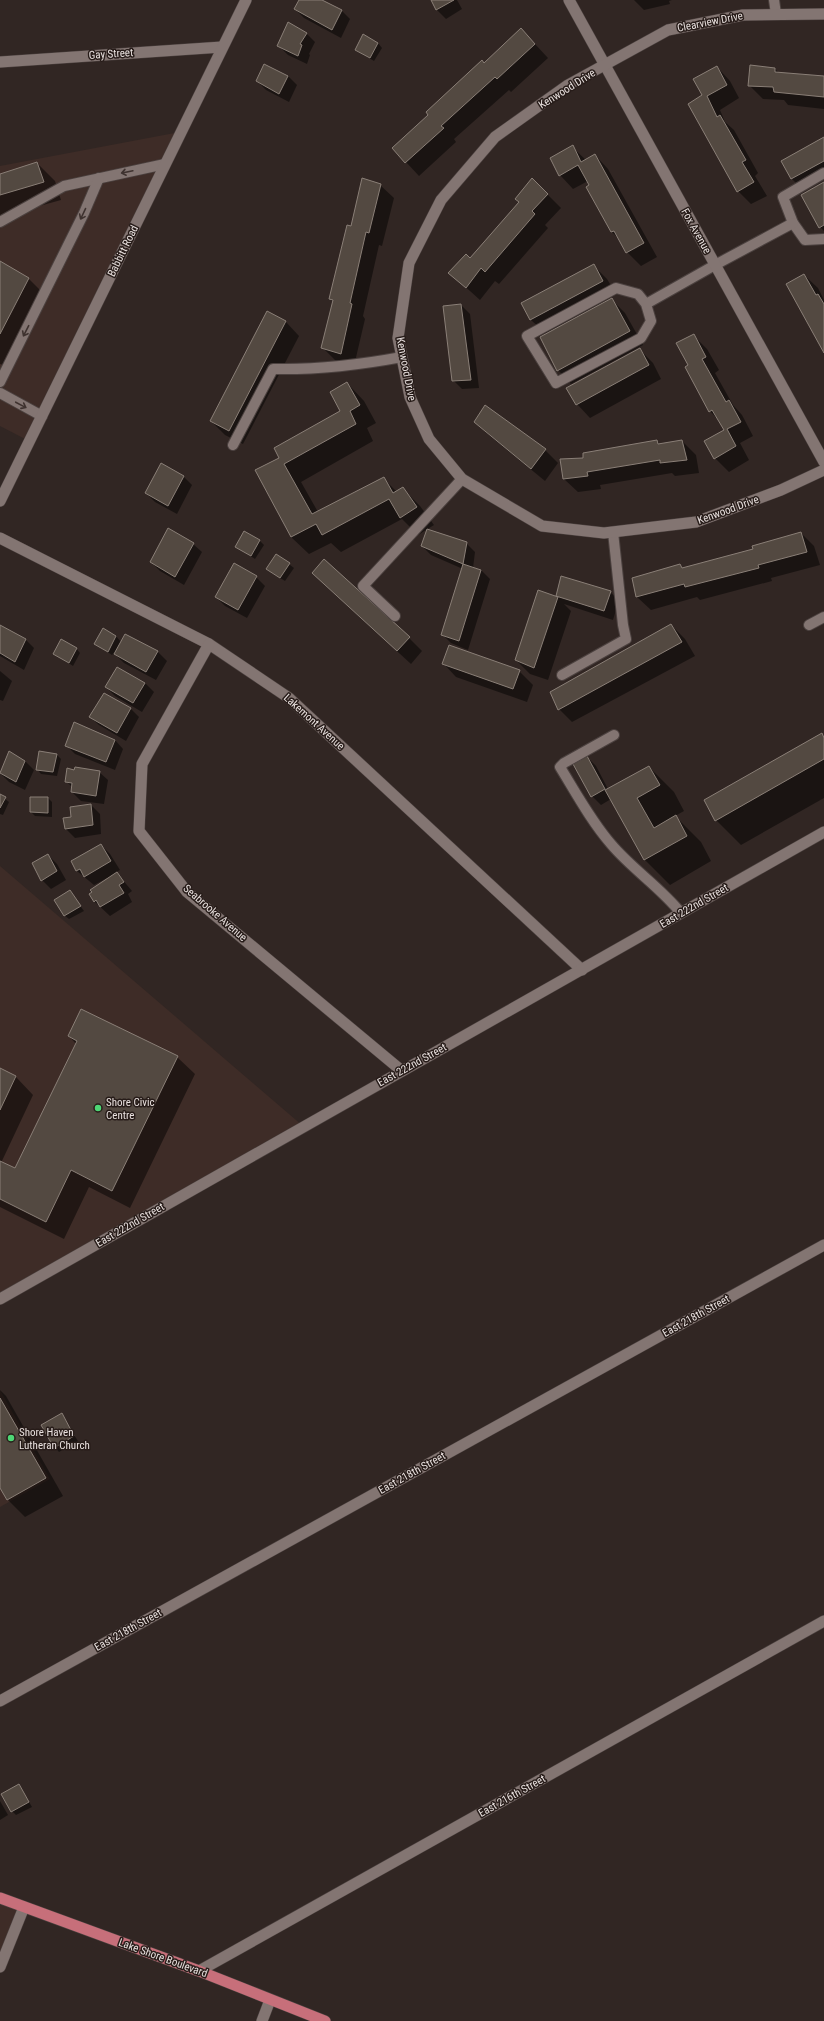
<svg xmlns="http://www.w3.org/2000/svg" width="824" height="2021" viewBox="0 0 824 2021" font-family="'Roboto Condensed',sans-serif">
<rect width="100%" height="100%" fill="#312623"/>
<!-- built -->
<g fill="#3e2c27">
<polygon points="180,132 29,441 0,426 0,166"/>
<polygon points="0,866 303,1126 0,1299"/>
<polygon points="0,1390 50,1479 0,1507"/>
<polygon points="0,1898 24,1907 0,1968"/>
</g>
<!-- shadow -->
<g fill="#0007">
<polygon points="300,0 320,0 341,10 350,19 341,38 304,18 295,9"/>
<polygon points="432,0 457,0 462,9 446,19 437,10"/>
<polygon points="634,0 672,0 669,1 670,4 644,10"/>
<polygon points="521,29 548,58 511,92 509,90 454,139 456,142 419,176 406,162 484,64"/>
<polygon points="306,33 315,42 309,54 310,55 307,64 288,55 279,46"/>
<polygon points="378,43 382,48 374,61 356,50"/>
<polygon points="264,65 288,76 297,85 289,102 266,90 257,81"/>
<polygon points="717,67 730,81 739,98 720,110 725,122 734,130 758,173 755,176 767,196 751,204 738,191 704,96"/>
<polygon points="775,69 779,73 824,77 824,109 788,105 784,100 763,99 749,85"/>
<polygon points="824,138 824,175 800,187 792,179"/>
<polygon points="572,147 586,160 595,155 608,169 657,257 641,266 627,252 621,241 612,232 587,187 590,186 588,181 573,189 560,175"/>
<polygon points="37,163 55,181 61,200 0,217 0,175"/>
<polygon points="532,179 561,208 545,225 548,228 499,284 495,281 480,300 450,273 470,259 520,203"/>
<polygon points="824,183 824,231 820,227"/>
<polygon points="380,185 394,198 382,246 379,245 363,316 365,319 354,366 336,361 322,347 333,302 330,299 352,227"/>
<polygon points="0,263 29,279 42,292 4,365 0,364"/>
<polygon points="593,265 607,279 616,294 545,333 531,320 522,304"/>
<polygon points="804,275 818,288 824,300 824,351"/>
<polygon points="612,300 625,313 643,345 571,384 558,370"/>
<polygon points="461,305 470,314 479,388 462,389 453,380"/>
<polygon points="268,313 286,322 299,336 243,444 225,435 211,421"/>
<polygon points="693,335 707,349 719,370 715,373 733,405 742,415 753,436 740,443 749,460 729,472 715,458 705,441 725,431 721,423 710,411 689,366"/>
<polygon points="639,349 653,363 661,379 590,418 577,404"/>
<polygon points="347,383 364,401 376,423 367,428 373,441 301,482 318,512 384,479 397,492 403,489 420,506 434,525 418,535 402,519 341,552 331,543 309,554 291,537 281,458 341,411"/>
<polygon points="475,422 545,450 558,463 545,481 489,435"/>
<polygon points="657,441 660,444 682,441 696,455 699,473 675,476 672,473 600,485 601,489 578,492 564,479 584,458"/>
<polygon points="183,476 192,485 177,514 155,502 146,493"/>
<polygon points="801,533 814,546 820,565 771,578 772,581 700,600 697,597 651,610 637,597 633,579 680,565 683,569 754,550"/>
<polygon points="260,541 264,545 255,559 237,547"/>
<polygon points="466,543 475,552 473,568 481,570 490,579 468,650 451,643 442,634 463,569 431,555 422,546"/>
<polygon points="193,544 202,552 184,585 160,571 151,562"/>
<polygon points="277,555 294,568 285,581 272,573"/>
<polygon points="256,577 265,586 247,618 225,606 216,597"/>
<polygon points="326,586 409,638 422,651 411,664"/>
<polygon points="539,591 560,598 557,596 610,592 619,600 613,620 564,604 571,611 548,680 530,674 516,660"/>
<polygon points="671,625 685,639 695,656 572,722 559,709"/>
<polygon points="0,626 25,639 34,648 24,670 0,656"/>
<polygon points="125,635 158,652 167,661 156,680 124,663 114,653 112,655 96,644 116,636 121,642"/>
<polygon points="76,648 80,653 73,666 55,654"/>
<polygon points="443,663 519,671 533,685 527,702 456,677"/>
<polygon points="117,668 145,683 154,692 142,712 115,696 106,687"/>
<polygon points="0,671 12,681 3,701 0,700"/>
<polygon points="130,708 139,717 126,741 99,725 90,717"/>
<polygon points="821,735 824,737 824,798 741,845 716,820"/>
<polygon points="115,740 123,749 115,770 75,754 66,745"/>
<polygon points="57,755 61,759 57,776 41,774 37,769"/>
<polygon points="587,757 596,766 608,789 649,767 674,792 684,811 675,816 701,842 711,861 670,885 645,860 611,799 601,805 592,796"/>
<polygon points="25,761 34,770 25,790 9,782 0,773"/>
<polygon points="75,771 99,772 108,780 104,804 81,801 72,792 73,788 66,781"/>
<polygon points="0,795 9,802 3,815 0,814"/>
<polygon points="48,798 52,802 52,817 35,816 31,812"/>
<polygon points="91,805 100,814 101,834 75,838 66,829 73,818"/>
<polygon points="101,845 110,854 120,870 116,872 132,891 128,894 132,902 110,916 94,901 108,879 107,878 94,885 77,871 72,861"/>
<polygon points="48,855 57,864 66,880 51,889 42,880"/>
<polygon points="70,892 84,911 69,919 64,915"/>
<polygon points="69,1036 177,1057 195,1074 130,1208 89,1187 64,1239 0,1207 0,1070 16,1077 33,1095 1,1163 15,1170 76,1044"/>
<polygon points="0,1390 6,1396 63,1496 25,1517 8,1500 0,1486"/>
<polygon points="61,1415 78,1441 59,1452 55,1447"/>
<polygon points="19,1785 32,1807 16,1815 12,1811"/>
<polygon points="0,1801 8,1815 0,1820"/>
</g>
<!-- building -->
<g fill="#534941" stroke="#8a7f77">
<polygon points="299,0 322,0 342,10 332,30 294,9"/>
<polygon points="431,0 454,0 436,10"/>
<polygon points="288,22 307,33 300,44 302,45 298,56 277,46"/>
<polygon points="521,28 535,44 497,79 495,77 441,126 444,128 405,163 392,148 428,115 426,112 482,60 484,63"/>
<polygon points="363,34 378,43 370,58 355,50"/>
<polygon points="264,64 288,76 279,94 256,81"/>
<polygon points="750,65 775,68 775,72 824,76 824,97 774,92 773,87 748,86"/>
<polygon points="717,66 727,85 707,96 717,117 720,115 746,160 742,162 754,182 737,192 688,104 702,95 693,79"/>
<polygon points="824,137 824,161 791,179 781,161"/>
<polygon points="573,145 581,162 595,154 644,243 626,253 614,231 611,232 586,187 589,185 578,165 559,176 550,158"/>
<polygon points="37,162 44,182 0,195 0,174"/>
<polygon points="362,178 381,184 369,233 366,232 350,303 352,304 341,354 321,348 333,300 329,299 347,225 351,226"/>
<polygon points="532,178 548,194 532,211 535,214 485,272 481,268 466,288 448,273 466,254 470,258 519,202 515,199"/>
<polygon points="824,182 824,225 819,228 801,195"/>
<polygon points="0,261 29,278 0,334"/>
<polygon points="594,264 603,281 530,320 521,303"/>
<polygon points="804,274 816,295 818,294 824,304 824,353 786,284"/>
<polygon points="612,298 630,331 557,371 540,337"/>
<polygon points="461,304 471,380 452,381 443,306"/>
<polygon points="267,311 286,321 229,431 210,421"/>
<polygon points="694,334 706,357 702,359 726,402 729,400 741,422 727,429 736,446 714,459 704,441 724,430 712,410 709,412 685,367 688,365 676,343"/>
<polygon points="640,348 649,365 576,405 566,388"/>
<polygon points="347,382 360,405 350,411 356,424 284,464 312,514 384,477 393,493 403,487 417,507 400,518 389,499 322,535 316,524 291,537 255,470 279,458 274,448 340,411 330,392"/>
<polygon points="485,405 546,449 531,469 474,422"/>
<polygon points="657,440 658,444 682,440 687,460 660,463 660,460 587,472 588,476 563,479 560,459 583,458 583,453"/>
<polygon points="161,463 184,476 168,506 145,493"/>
<polygon points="168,528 194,543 175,577 150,562"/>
<polygon points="427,529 467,542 463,564 421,546"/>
<polygon points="244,531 260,540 251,556 235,547"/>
<polygon points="801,532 807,552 758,565 759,568 685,587 684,584 636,597 632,578 680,564 682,568 753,549 752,546"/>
<polygon points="276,554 290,563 280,578 266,569"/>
<polygon points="324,559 410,637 397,651 312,573"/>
<polygon points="234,563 257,576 238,610 215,597"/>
<polygon points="463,564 481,570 459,641 441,635"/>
<polygon points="561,576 611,591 604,611 556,596"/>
<polygon points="538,590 558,597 534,668 515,660"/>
<polygon points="671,624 682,642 558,710 550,692"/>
<polygon points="0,625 26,639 15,662 0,653"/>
<polygon points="103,628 116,636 108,652 94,644"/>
<polygon points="125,634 158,651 146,672 114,654"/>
<polygon points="61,639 77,648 69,663 53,654"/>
<polygon points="449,645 520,670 513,689 442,664"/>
<polygon points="117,667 145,683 133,703 105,687"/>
<polygon points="104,693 131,708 117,733 89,717"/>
<polygon points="74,722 115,740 106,762 65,746"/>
<polygon points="822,733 824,738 824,759 715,821 704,800"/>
<polygon points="9,751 25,761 16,782 0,773"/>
<polygon points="39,751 57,754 53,772 36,770"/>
<polygon points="587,756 605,789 591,797 573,764"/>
<polygon points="649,766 660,785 637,798 654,828 676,815 687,836 644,860 605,790"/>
<polygon points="75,767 100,771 96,796 71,792 72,783 65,782 67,768 74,770"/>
<polygon points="0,794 6,797 0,808"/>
<polygon points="30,797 48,797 48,813 30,812"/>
<polygon points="91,804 93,825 65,829 63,818 71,817 70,807"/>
<polygon points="101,844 111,861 84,877 80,869 76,871 71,861"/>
<polygon points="48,854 57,871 41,881 32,863"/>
<polygon points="117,872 124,882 119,885 124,893 100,907 96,900 94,902 89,894 92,892 90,890"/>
<polygon points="70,890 81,906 64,916 54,900"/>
<polygon points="81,1009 178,1056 112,1191 71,1170 46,1222 0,1199 0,1161 15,1168 77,1041 68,1036"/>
<polygon points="0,1068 16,1076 0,1110"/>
<polygon points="0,1398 46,1478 7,1500 0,1488"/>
<polygon points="62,1413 74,1436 54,1448 41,1425"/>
<polygon points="19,1784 29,1802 11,1812 1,1794"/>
</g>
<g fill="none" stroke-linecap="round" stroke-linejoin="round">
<defs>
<g id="service">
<polyline points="774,0 776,14"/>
<polyline points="824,173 783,197 793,223 805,240 824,239"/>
<polyline points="0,222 64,186 165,164"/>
<polyline points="646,304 651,321 641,338 556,383 527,336 616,288 638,294 646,304 715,265 793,223"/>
<polyline points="0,382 84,213 99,178"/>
<polyline points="0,393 42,416"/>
<path d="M233,445l40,-76c44,1 86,-4 129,-12"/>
<polyline points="395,616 363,586 462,479"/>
<polyline points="809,625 824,617"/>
<polyline points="562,675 626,639 623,625 613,532"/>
<path d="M614,735l-50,28 -4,4c16,26 31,54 51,77 21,25 49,43 70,69"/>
</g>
<g id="minor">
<polyline points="569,0 824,462"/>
<polyline points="824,14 743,15 668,30 568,85 495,137 441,200 409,263 398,338 410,397 429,439 462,479 542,526 604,533 696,522 781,490 824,470"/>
<polyline points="0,62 222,47"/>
<polyline points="0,538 209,644 289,698 582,970"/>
<polyline points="209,644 142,764 139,831 187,892 402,1071"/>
<polyline points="0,1701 824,1245"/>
<polyline points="0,1967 24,1907"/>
<polyline points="199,1971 824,1621"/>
<polyline points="262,2021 270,2000"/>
</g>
<polyline id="tertiary" points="0,1299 824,832"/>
<polyline id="secondary" points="0,501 246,0"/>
<polyline id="primary" points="0,1898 199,1971 325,2021"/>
</defs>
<!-- service casing -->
<use href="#service" stroke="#4b413f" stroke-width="12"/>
<!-- minor casing -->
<use href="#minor" stroke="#4b413f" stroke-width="12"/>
<!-- tertiary casing -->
<use href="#tertiary" stroke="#4b413f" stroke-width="12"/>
<!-- secondary casing -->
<use href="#secondary" stroke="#4b413f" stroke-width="12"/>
<!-- primary casing -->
<use href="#primary" stroke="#4b413f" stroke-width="12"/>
<!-- service -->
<use href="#service" stroke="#837572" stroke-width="10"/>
<!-- minor -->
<use href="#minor" stroke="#837572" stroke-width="11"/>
<!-- tertiary -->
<use href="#tertiary" stroke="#837572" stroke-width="11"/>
<!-- secondary -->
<use href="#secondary" stroke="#837572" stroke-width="11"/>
<!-- primary -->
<use href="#primary" stroke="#c76f7a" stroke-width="11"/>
</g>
<!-- one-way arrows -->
<defs><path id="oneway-shaft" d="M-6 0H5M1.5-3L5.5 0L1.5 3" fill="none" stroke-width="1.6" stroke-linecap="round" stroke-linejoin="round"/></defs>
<g stroke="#3e322f">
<use href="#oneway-shaft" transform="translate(127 172) rotate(168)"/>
<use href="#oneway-shaft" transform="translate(83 214) rotate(115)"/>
<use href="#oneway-shaft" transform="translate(26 331) rotate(117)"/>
<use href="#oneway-shaft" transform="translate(21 405) rotate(28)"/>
</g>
<!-- markers -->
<g fill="#4ed675" stroke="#271c19" stroke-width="1.5">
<circle cx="98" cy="1108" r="4"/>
<circle cx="11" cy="1438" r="4"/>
</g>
<g text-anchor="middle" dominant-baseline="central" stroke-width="3" stroke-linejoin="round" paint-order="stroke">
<!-- street labels -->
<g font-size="11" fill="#e9e1df" stroke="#271c19">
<text transform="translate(710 22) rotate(-11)">Clearview Drive</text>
<text transform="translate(111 54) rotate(-4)">Gay Street</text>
<text transform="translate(567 89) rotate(-32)">Kenwood Drive</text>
<text transform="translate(696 231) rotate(61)">Fox Avenue</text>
<text transform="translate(123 251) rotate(-64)">Babbitt Road</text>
<text transform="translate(406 369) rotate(79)">Kenwood Drive</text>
<text transform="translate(728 510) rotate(-20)">Kenwood Drive</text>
<text transform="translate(314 722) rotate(42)">Lakemont Avenue</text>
<text transform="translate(694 906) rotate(-30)">East 222nd Street</text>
<text transform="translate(215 913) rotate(41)">Seabrooke Avenue</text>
<text transform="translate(412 1065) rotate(-29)">East 222nd Street</text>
<text transform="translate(130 1225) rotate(-30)">East 222nd Street</text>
<text transform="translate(696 1316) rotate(-29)">East 218th Street</text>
<text transform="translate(412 1473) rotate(-29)">East 218th Street</text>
<text transform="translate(128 1630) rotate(-29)">East 218th Street</text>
<text transform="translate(512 1796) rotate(-29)">East 216th Street</text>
<text transform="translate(163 1958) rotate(20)">Lake Shore Boulevard</text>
</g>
<!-- poi labels -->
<g font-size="11" fill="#e9e1df" stroke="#271c19" text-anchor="start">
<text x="106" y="1102">Shore Civic<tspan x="106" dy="13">Centre</tspan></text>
<text x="19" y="1432">Shore Haven<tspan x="19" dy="13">Lutheran Church</tspan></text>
</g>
</g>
</svg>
